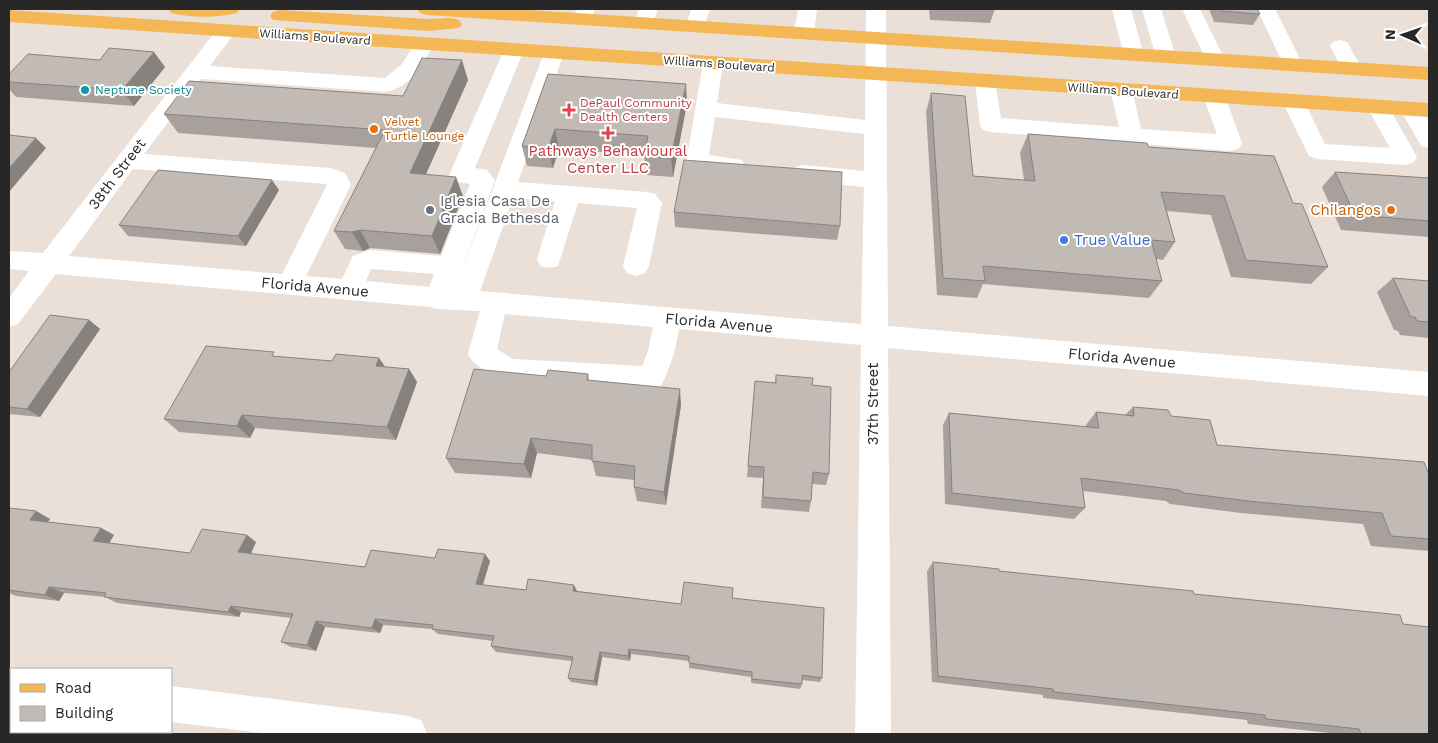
<svg xmlns="http://www.w3.org/2000/svg" width="1438" height="743" viewBox="0 0 1438 743" font-family="'Work Sans',sans-serif">
<rect width="100%" height="100%" fill="#ebe0d8"/>
<g fill="none" stroke-linecap="round" stroke-linejoin="round">
<!-- minor -->
<g fill="#fff" fill-rule="evenodd">
<polygon points="577,9 595,9 590,23 583,25 576,23 573,19"/>
<polygon points="639,9 658,9 651,27 644,29 637,27 634,23"/>
<polygon points="691,9 710,9 703,30 696,32 689,30 686,26"/>
<polygon points="798,9 817,9 814,34 811,38 804,40 797,38 794,34"/>
<path d="M866,9h20l2,317 541,46v24l-541,-48 3,386h-36l6,-389 -182,-16c-3,20 -9,39 -18,57l-10,4 -142,-8c-14,-6 -34,-14 -41,-28l12,-43 -43,-2 -7,-2 -374,-33 -38,50 -9,3v-29l20,-27 -20,-2v-18l34,2 176,-226 7,-2 7,2 3,4 -26,35 175,12 17,-14 15,-24 7,-2 7,2 3,4c-12,22 -21,41 -47,48l-186,-13 -57,75 186,14 15,5 6,12 -45,91 36,3 11,-23 17,-6 71,6 29,-72 -18,-3 -3,-6 55,-125 3,-4 7,-2 7,2 3,4 -49,118 12,2 8,10 -40,109 89,-236 3,-4 7,-2 7,2 3,4 -46,129 129,10 8,2 7,9 -13,63 -4,7 -9,3 -9,-3 -4,-7 14,-58 -59,-5 -20,63 -9,2 -9,-2 -3,-7 18,-58 -42,-3 -33,93 381,33 3,-137 -60,-6 -8,-2 -3,-6 3,-6 8,-2 60,6v-37l-149,-17 -6,38 33,5 3,6 -3,6c-16,4 -37,0 -53,-4l-3,-6 17,-98 3,-5 7,-1 7,1 3,5 -6,39 148,17zM133,169l194,15v1l-45,89 -213,-18zM371,269h2l61,5 -5,13 -63,-6zM505,314l148,13 -5,24 -6,15 -129,-7 -16,-10z"/>
<polygon points="1112,9 1131,9 1144,55 1141,59 1134,61 1127,59 1124,55"/>
<polygon points="1142,9 1161,9 1176,57 1173,61 1166,63 1159,61 1156,57"/>
<polygon points="1182,9 1200,9 1225,60 1222,64 1215,66 1208,64"/>
<polygon points="1257,9 1275,9 1303,65 1300,70 1293,71 1286,70"/>
<polygon points="1340,40 1347,42 1362,69 1359,74 1352,75 1345,74 1330,46 1333,42"/>
<polygon points="985,75 992,77 995,82 1001,118 1119,127 1110,90 1114,85 1121,83 1128,85 1132,90 1141,129 1217,134 1203,96 1207,91 1214,89 1221,91 1225,96 1242,143 1239,148 1231,151 991,132 983,130 980,125 975,82 978,77"/>
<polygon points="1293,94 1301,96 1304,101 1325,144 1390,148 1367,107 1370,102 1378,100 1386,102 1417,157 1414,162 1406,165 1317,159 1309,156 1282,101 1285,96"/>
<polygon points="1411,102 1419,104 1429,122 1429,148 1421,146 1400,109 1403,104"/>
<polygon points="9,666 20,669 11,669 11,700 9,700"/>
<polygon points="171,686 409,716 422,721 427,734 270,734 171,722"/>
</g>
<!-- major -->
<g fill="#f3b755" fill-rule="evenodd">
<path d="M168,9h72l-3,4c-21,5 -45,5 -66,0z"/>
<polygon points="418,9 513,9 1429,67 1429,80 427,15 420,13"/>
<polygon points="9,10 1429,103 1429,117 9,22"/>
<polygon points="280,10 428,19 452,18 459,20 462,24 459,28 428,31 273,20 270,16 273,12"/>
</g>
</g>
<!-- wall -->
<g fill="#a7a09c">
<polygon points="929,9 995,9 990,23 930,20"/>
<polygon points="1209,9 1257,9 1260,14 1253,25 1214,22"/>
<polygon points="165,67 134,106 16,97 9,89 9,74"/>
<polygon points="548,74 687,103 673,177 646,175 644,155 559,149 553,168 527,166 522,146"/>
<polygon points="468,80 426,174 463,196 440,254 370,248 363,251 345,249 334,231 376,148 178,133 164,114 403,96"/>
<polygon points="931,93 973,176 1024,180 1020,153 1028,134 1148,147 1293,203 1328,267 1311,284 1231,277 1211,215 1167,211 1175,242 1163,260 1156,259 1162,281 1149,298 983,284 977,298 937,295 926,112"/>
<polygon points="1335,172 1429,178 1429,237 1341,230 1322,187"/>
<polygon points="279,190 246,246 128,236 119,225"/>
<polygon points="674,212 840,226 837,240 675,227"/>
<polygon points="1393,278 1429,281 1429,338 1400,335 1398,331 1394,330 1377,292"/>
<polygon points="89,320 100,329 40,417 9,414 9,372"/>
<polygon points="278,357 332,361 379,358 385,367 409,369 417,382 396,440 255,428 250,438 179,432 164,419"/>
<polygon points="588,374 589,380 681,405 666,505 637,501 634,487 634,480 596,476 592,460 537,453 531,478 455,473 446,458 546,376"/>
<polygon points="776,375 812,385 829,474 826,485 812,484 811,501 809,512 761,508 763,478 747,477 755,381 775,383"/>
<polygon points="1133,407 1171,416 1217,445 1429,475 1429,551 1371,546 1363,524 1241,513 1170,504 1166,501 1083,491 1085,508 1074,519 945,504 943,425 949,413 1086,427 1086,425 1096,412 1125,415"/>
<polygon points="9,508 36,511 50,519 48,522 101,528 114,535 109,543 190,553 256,542 251,554 365,567 435,558 490,561 483,585 526,590 577,591 681,604 732,599 822,678 820,682 802,680 802,684 800,689 751,683 751,677 689,668 689,661 631,654 630,661 602,657 597,686 571,682 568,678 572,661 496,652 491,646 493,641 438,634 432,629 383,625 380,633 325,627 316,651 291,647 281,642 291,618 241,612 239,617 117,603 105,597 64,593 59,601 16,596 9,593"/>
<polygon points="933,562 999,571 1194,594 1429,734 1339,734 1248,724 1247,720 1043,698 1043,695 932,682 927,571"/>
</g>
<!-- shaded-wall -->
<g fill="#88827f">
<polygon points="154,52 165,67 134,106 122,90"/>
<polygon points="462,60 468,80 418,192 410,173"/>
<polygon points="686,84 687,103 673,177 671,158"/>
<polygon points="555,129 559,149 553,168 548,149"/>
<polygon points="36,138 46,148 9,192 9,168"/>
<polygon points="456,177 463,196 440,254 432,236"/>
<polygon points="272,180 279,190 246,246 238,236"/>
<polygon points="360,230 370,248 363,251 352,232"/>
<polygon points="89,320 100,329 40,417 27,409"/>
<polygon points="379,358 388,371 376,366"/>
<polygon points="409,369 417,382 396,440 387,427"/>
<polygon points="680,389 681,405 666,505 664,492"/>
<polygon points="242,415 255,428 250,438 237,426"/>
<polygon points="531,438 537,453 531,478 524,464"/>
<polygon points="36,511 50,519 44,527 30,520"/>
<polygon points="101,528 114,535 106,548 93,541"/>
<polygon points="247,535 256,542 248,559 238,552"/>
<polygon points="485,554 490,561 481,590 476,584"/>
<polygon points="574,585 577,591 573,591"/>
<polygon points="49,587 64,593 59,601 45,595"/>
<polygon points="231,606 241,612 239,617 228,612"/>
<polygon points="375,619 383,625 380,633 372,628"/>
<polygon points="316,621 325,627 316,651 307,645"/>
<polygon points="629,649 631,654 630,661 628,656"/>
<polygon points="600,652 602,657 597,686 594,681"/>
</g>
<!-- building -->
<g fill="#c2bab5" stroke="#88827f">
<polygon points="1220,9 1257,9 1260,14 1221,11"/>
<polygon points="109,48 154,52 122,90 9,82 9,74 28,54 100,60"/>
<polygon points="422,58 462,60 410,173 456,177 432,236 360,230 352,232 334,231 385,130 164,114 189,81 403,96"/>
<polygon points="548,74 686,84 671,158 644,156 648,136 555,129 548,149 522,146"/>
<polygon points="931,93 965,96 973,176 1035,181 1028,134 1147,143 1148,147 1274,156 1293,203 1302,204 1328,267 1246,260 1224,196 1161,192 1175,242 1151,240 1162,281 983,266 985,281 943,278"/>
<polygon points="9,135 36,138 9,168"/>
<polygon points="684,160 842,172 840,226 674,212"/>
<polygon points="158,170 272,180 238,236 119,225"/>
<polygon points="1335,172 1429,178 1429,221 1355,215"/>
<polygon points="1393,278 1429,281 1429,322 1417,321 1415,317 1411,317"/>
<polygon points="50,315 89,320 27,409 9,407 9,372"/>
<polygon points="206,346 274,352 272,356 332,361 336,354 379,358 376,366 409,369 387,427 242,415 237,426 164,419"/>
<polygon points="474,369 546,376 548,370 588,374 587,380 680,389 664,492 634,487 635,466 592,461 592,445 531,438 524,464 446,458"/>
<polygon points="776,375 813,378 812,385 831,387 829,474 813,472 811,501 763,497 764,467 748,466 755,381 776,383"/>
<polygon points="1133,407 1168,410 1171,416 1210,420 1217,445 1424,462 1429,475 1429,539 1391,536 1382,513 1257,502 1184,493 1179,490 1081,478 1085,508 952,493 949,413 1099,428 1096,412 1134,416"/>
<polygon points="9,508 36,511 30,520 101,528 93,541 190,553 202,529 247,535 238,552 365,567 371,550 435,558 438,549 485,554 476,584 526,590 528,579 574,585 573,591 681,604 684,582 733,588 732,598 824,608 822,678 802,675 802,684 752,679 752,672 689,663 689,656 629,649 628,656 600,652 594,681 568,678 573,657 491,646 494,636 432,629 433,625 375,619 372,628 316,621 307,645 281,642 293,614 231,606 228,612 104,597 106,593 49,587 45,595 9,590"/>
<polygon points="933,562 999,569 999,571 1193,591 1194,594 1400,615 1403,624 1429,627 1429,734 1361,734 1359,729 1266,719 1265,715 1054,692 1053,689 938,676"/>
</g>
<!-- markers -->
<circle fill="#0f9aa8" stroke="#fff" stroke-width="2" cx="85" cy="90" r="5"/>
<g fill="#e0444e" stroke="#fff" stroke-width="2">
<path d="M566.5 102.5h5v5h5v5h-5v5h-5v-5h-5v-5h5z"/>
<path d="M605.5 125.5h5v5h5v5h-5v5h-5v-5h-5v-5h5z"/>
</g>
<g fill="#e8710a" stroke="#fff" stroke-width="2">
<circle cx="374" cy="129" r="5"/>
<circle cx="1391" cy="210" r="5"/>
</g>
<circle fill="#6b7280" stroke="#fff" stroke-width="2" cx="430" cy="210" r="5"/>
<circle fill="#3f7fe0" stroke="#fff" stroke-width="2" cx="1064" cy="240" r="5"/>
<g text-anchor="middle" dominant-baseline="central" stroke-width="4" stroke-linejoin="round" paint-order="stroke">
<!-- far-street labels -->
<g font-size="12" fill="#272727" stroke="#fff">
<text transform="translate(315 37) rotate(4)">Williams Boulevard</text>
<text transform="translate(719 64) rotate(4)">Williams Boulevard</text>
<text transform="translate(1123 91) rotate(4)">Williams Boulevard</text>
</g>
<!-- far-culture labels -->
<g font-size="12" fill="#0d838f" stroke="#fff" text-anchor="start">
<text x="95" y="90">Neptune Society</text>
</g>
<!-- far-health labels -->
<g font-size="12" fill="#be3a42" stroke="#fff" text-anchor="start">
<text x="580" y="103">DePaul Community<tspan x="580" dy="14">Dealth Centers</tspan></text>
</g>
<!-- far-food labels -->
<g font-size="12" fill="#c56008" stroke="#fff" text-anchor="start">
<text x="384" y="122">Velvet<tspan x="384" dy="14">Turtle Lounge</tspan></text>
</g>
<!-- health labels -->
<g font-size="15" fill="#be3a42" stroke="#fff">
<text x="608" y="151">Pathways Behavioural<tspan x="608" dy="17">Center LLC</tspan></text>
</g>
<!-- street labels -->
<g font-size="15" fill="#272727" stroke="#fff">
<text transform="translate(117 174) rotate(-53)">38th Street</text>
<text transform="translate(315 287) rotate(5)">Florida Avenue</text>
<text transform="translate(719 323) rotate(5)">Florida Avenue</text>
<text transform="translate(1122 358) rotate(5)">Florida Avenue</text>
<text transform="translate(873 404) rotate(-90)">37th Street</text>
</g>
<!-- worship labels -->
<g font-size="15" fill="#5b616d" stroke="#fff" text-anchor="start">
<text x="440" y="201">Iglesia Casa De<tspan x="440" dy="17">Gracia Bethesda</tspan></text>
</g>
<!-- food labels -->
<g font-size="15" fill="#c56008" stroke="#fff" text-anchor="end">
<text x="1381" y="210">Chilangos</text>
</g>
<!-- shop labels -->
<g font-size="15" fill="#366cbe" stroke="#fff" text-anchor="start">
<text x="1074" y="240">True Value</text>
</g>
</g>
<!-- border -->
<rect width="1438" height="743" fill="none" stroke="#272727" stroke-width="20"/>
<!-- legend -->
<rect x="10" y="668" width="162" height="65" fill="#ffffff" stroke="#a9a9a9"/>
<rect x="20" y="684" width="25" height="8" fill="#f3b755" stroke="#a9a9a9"/>
<text x="55" y="693" font-size="15" fill="#272727">Road</text>
<rect x="20" y="706" width="25" height="15" fill="#c2bab5" stroke="#a9a9a9"/>
<text x="55" y="718" font-size="15" fill="#272727">Building</text>
<!-- north arrow -->
<g transform="translate(1403 35) rotate(272)" stroke="#ffffff" stroke-width="4" paint-order="stroke">
<path d="M0-4L9 19L0 12L-9 19Z" fill="#272727"/>
<text y="-8" font-size="14" font-weight="bold" text-anchor="middle" fill="#272727">N</text>
</g>
</svg>
